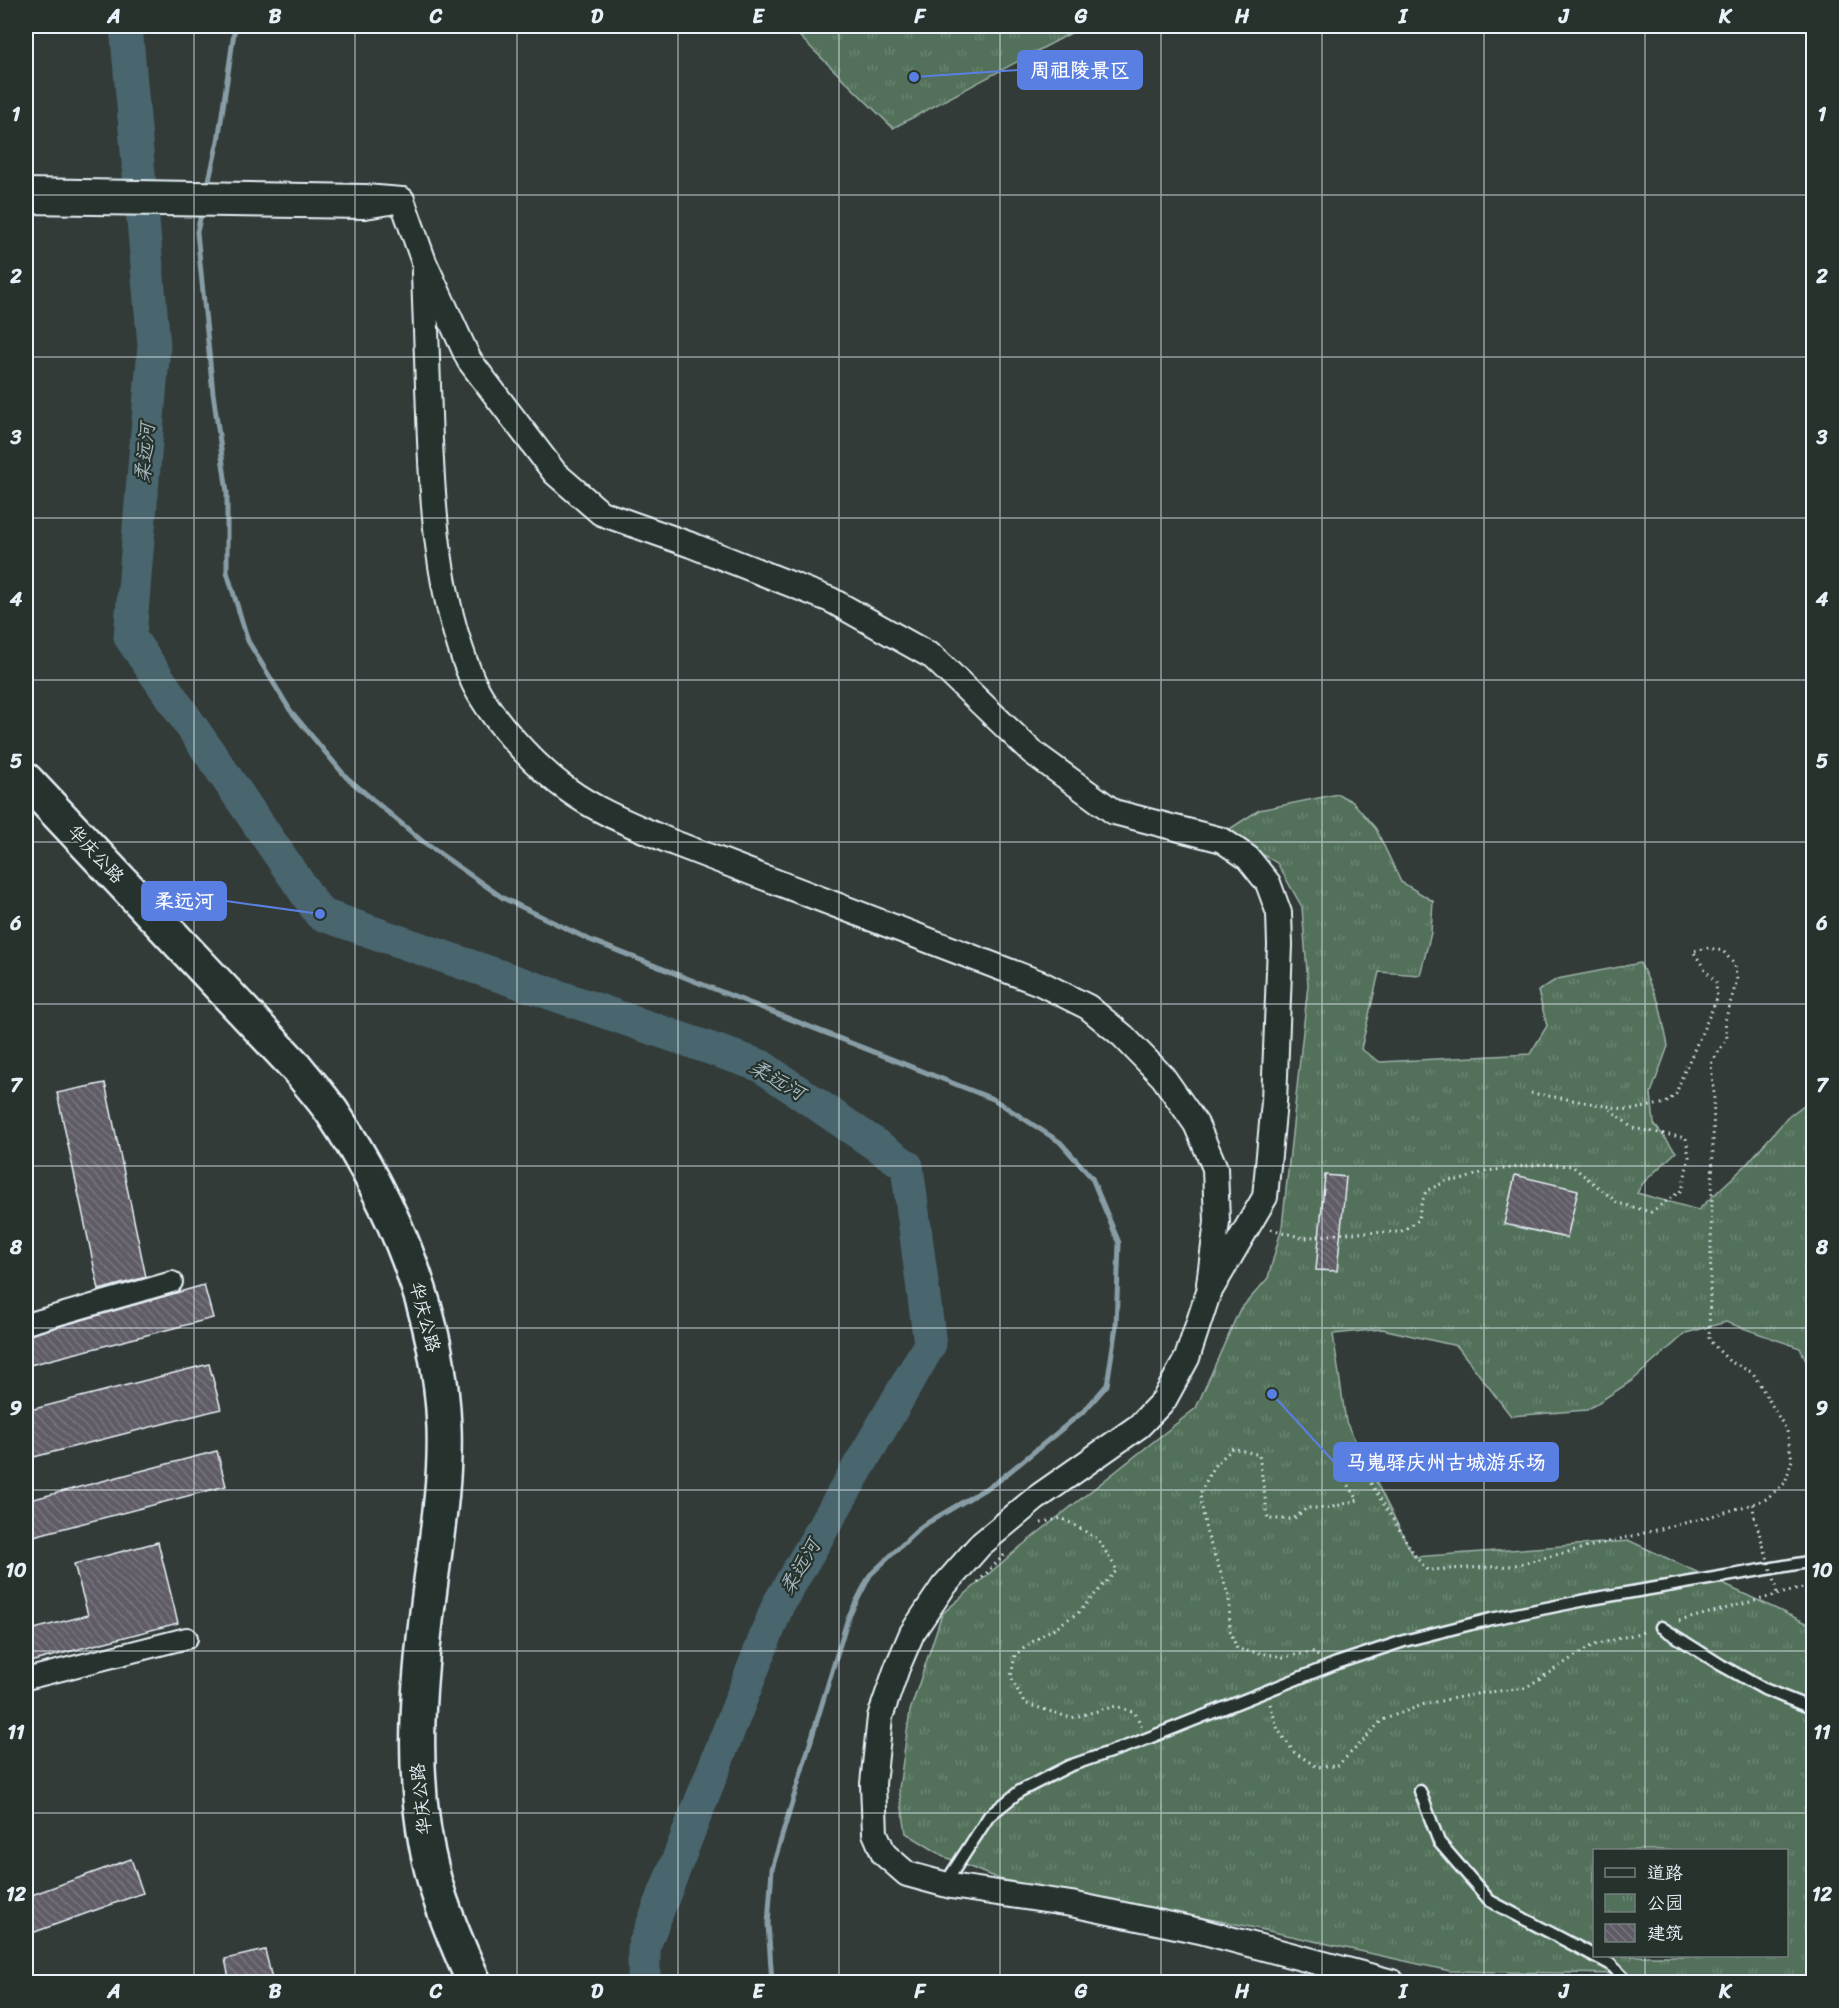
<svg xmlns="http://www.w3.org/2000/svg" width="1839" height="2008" viewBox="0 0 1839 2008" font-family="Sriracha,'LXGW WenKai TC',sans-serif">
<defs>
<pattern id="park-tufts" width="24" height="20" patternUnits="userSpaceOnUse" patternTransform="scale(1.5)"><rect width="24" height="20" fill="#52715a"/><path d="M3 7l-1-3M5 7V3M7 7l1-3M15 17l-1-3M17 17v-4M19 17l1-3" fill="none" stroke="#6b8672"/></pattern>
<pattern id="building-back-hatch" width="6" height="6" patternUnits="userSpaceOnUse" patternTransform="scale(1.5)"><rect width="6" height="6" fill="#605c66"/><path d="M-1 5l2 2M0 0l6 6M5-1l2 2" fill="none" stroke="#77747d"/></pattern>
</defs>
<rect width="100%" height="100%" fill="#323b38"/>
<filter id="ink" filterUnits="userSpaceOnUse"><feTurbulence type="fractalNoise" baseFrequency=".0167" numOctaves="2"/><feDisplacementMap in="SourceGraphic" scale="12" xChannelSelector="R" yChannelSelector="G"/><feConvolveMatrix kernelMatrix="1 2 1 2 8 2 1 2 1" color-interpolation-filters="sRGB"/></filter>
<g filter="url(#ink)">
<!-- park -->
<g fill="url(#park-tufts)" stroke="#9db1a9" stroke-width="1.5" fill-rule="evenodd">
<polygon points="789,26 1084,26 893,128"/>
<path d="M1338,794l15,8 23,27 25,53 32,19 -2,32 -11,42 -41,-3 -18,77 19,13 150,-8 17,-28 -9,-35 19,-12 83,-16 19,40 9,43 -17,47 3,31 22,28 -33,31 -6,10 61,17 47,-44 43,-49 25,-19v278l-13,-28 -74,-26 -40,11 -53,47 -46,30 -76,6 -54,-70 -75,-17 -49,5 13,88 68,135 216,-16 183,85v356h-139l-56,-8 -168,-3 -204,-45 -247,-47 -54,-22 -39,-24 -7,-44 11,-78 32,-97 78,-67 176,-139 43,-97 29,-33 14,-51 26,-242 -6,-78 -25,-44 -52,-31 34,-22zM1594,1850h192v106h-192z"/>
</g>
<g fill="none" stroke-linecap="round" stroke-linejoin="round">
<!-- stream -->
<g stroke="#889da5" stroke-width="5">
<polyline points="207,189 218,141 235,26"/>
<polyline points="202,210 197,232 213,393 227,492 227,572 248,641 290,710 346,777 422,841 503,898 590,940 993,1099 1060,1142 1092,1178 1119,1243 1116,1326 1107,1385 1085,1410 997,1482 922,1526 870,1575 848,1618 772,1869 768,1924 772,1982"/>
</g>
<!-- river -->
<polyline stroke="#48656e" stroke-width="33" points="126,26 154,346 130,637 320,914 761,1066 907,1166 930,1344 778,1605 644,1946 644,1982"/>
</g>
<!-- building -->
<g fill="url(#building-back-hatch)" stroke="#e8f1f8" stroke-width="1.5">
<polygon points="105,1083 146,1277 99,1290 57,1093"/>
<polygon points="1325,1175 1346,1177 1337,1271 1316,1270"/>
<polygon points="1515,1175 1578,1190 1567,1238 1504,1224"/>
<polygon points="204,1285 213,1318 26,1366 26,1336"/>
<polygon points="209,1364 221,1409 26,1459 26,1411"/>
<polygon points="217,1451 226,1486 26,1538 26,1501"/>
<polygon points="158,1542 178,1623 26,1663 26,1631 88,1615 74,1564"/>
<polygon points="131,1859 143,1893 32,1933 26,1915 26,1897"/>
<polygon points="265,1950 273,1983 230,1983 225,1959"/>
</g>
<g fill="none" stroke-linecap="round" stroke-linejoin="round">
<defs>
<g id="service">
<polyline points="1661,1627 1721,1665 1764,1689 1814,1709"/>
<polyline points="1420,1791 1439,1842 1490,1901 1610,1964 1628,1982"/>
<polyline points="945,1884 989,1816 1020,1791 1069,1766 1136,1743 1337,1663 1404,1641 1491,1619 1591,1599 1814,1561"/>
</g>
<g id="minor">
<polyline points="26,1324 172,1282"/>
<polyline points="26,1679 187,1638"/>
</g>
<g id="tertiary">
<polyline points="26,191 365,197 402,200 365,206 26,201"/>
<polyline points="402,200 424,262 469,360 555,473 601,513 691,545 831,600 933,657 1032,752 1114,812 1222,840 1248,858 1268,883 1279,913 1280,945 1274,1102 1265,1197 1208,1294 1187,1358 1164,1400 1139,1426 1035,1499 980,1545 943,1587 912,1633 897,1668 880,1717 873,1784 875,1833 884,1854 907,1874 951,1886 1071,1904 1200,1931 1392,1982"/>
<path d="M424,273c2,47 3,94 5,141 3,89 8,180 42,263 16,38 63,89 97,113 30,22 67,36 101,51l371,142 48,24 35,29 40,41 33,47 19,44 2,54 -8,62"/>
</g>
<path id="trunk" d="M26,780l270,287c12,15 25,29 36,45 62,92 108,204 112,315 2,57 -8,113 -15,169 -12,94 -20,190 5,283 10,36 25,70 40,103"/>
</defs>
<!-- service casing -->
<use href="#service" stroke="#e8f1f8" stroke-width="15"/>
<!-- minor casing -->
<use href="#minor" stroke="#e8f1f8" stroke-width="24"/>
<!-- tertiary casing -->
<use href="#tertiary" stroke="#e8f1f8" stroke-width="28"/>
<!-- trunk casing -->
<use href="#trunk" stroke="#e8f1f8" stroke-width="38"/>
<!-- path -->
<g stroke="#e8f1f8" stroke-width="3" stroke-dasharray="1.5 4.5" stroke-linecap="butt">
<polyline points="1271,1229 1303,1238 1347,1233 1400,1232 1419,1220 1420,1208 1426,1191 1449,1180 1461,1180 1487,1171 1543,1164 1572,1166 1618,1203 1651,1212 1682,1190 1689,1157 1686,1138 1632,1128 1609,1108"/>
<polyline points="1753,1504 1754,1517"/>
<polyline points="1041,1523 1062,1518 1098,1539 1117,1570 1078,1613 1032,1642 1015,1655 1011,1677 1024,1703 1071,1718 1116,1706 1135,1713 1142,1727"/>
<polyline points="978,1582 1005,1554"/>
<polyline points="1776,1585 1777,1595"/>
<polyline points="1679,1621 1814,1585"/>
<polyline points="1318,1656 1313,1652 1283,1657 1237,1649 1230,1630 1229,1596 1206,1531 1200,1494 1213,1467 1233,1448 1259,1455 1268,1519 1293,1519 1307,1508 1329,1508 1358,1500 1345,1479 1351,1467 1370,1482 1416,1557 1427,1570 1511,1566 1701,1519 1753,1504 1766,1499 1785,1483 1792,1460 1787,1431 1753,1373 1729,1361 1709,1340 1714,1094 1711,1064 1727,1038 1725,1021 1737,980 1735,965 1723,951 1709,948 1693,951 1706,971 1716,982 1717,999 1682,1077 1676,1094 1666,1103 1630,1110 1531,1093"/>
<polyline points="1270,1704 1278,1730 1294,1752 1317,1767 1337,1766 1361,1743 1382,1720 1425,1704 1481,1693 1525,1688 1591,1646 1647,1631"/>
</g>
<!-- service -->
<use href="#service" stroke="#26332d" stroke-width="10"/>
<!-- minor -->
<use href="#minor" stroke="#26332d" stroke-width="20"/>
<!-- tertiary -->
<use href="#tertiary" stroke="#26332d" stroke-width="24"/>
<!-- trunk -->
<use href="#trunk" stroke="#26332d" stroke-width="33"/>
<!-- path-bridge -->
<polyline stroke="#e8f1f8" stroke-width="3" stroke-dasharray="1.5 4.5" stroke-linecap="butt" points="1754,1517 1776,1585"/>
</g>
</g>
<!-- grid -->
<path fill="none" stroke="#e8f1f8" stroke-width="1.5" stroke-opacity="0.55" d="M194,26v1956M355,26v1956M517,26v1956M678,26v1956M839,26v1956M1000,26v1956M1161,26v1956M1322,26v1956M1484,26v1956M1645,26v1824M26,195h1788M26,357h1788M26,518h1788M26,680h1788M26,842h1788M26,1004h1788M26,1166h1788M26,1328h1788M26,1490h1788M26,1651h1788M26,1813h1788M1645,1956v26"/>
<g text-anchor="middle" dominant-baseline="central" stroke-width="4.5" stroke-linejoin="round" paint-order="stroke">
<!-- street labels -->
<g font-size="18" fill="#e8f1f8" stroke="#26332d">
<text transform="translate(96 854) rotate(47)">华庆公路</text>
<text transform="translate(425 1317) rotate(75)">华庆公路</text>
<text transform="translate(421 1799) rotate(-96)">华庆公路</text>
</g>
<!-- water labels -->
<g font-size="20" font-style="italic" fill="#a8b9c1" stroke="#26332d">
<text transform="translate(145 453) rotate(-85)">柔远河</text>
<text transform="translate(777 1080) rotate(30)">柔远河</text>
<text transform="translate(800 1567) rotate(-60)">柔远河</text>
</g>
</g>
<!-- callouts -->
<path fill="none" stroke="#5a7fe2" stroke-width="2" d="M914 77L1018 70M320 914L226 901M1272 1394L1334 1462"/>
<g fill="#5a7fe2" stroke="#26332d" stroke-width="2">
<circle cx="914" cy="77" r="6"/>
<circle cx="320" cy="914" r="6"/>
<circle cx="1272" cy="1394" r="6"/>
</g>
<g fill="#5a7fe2" stroke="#5a7fe2" stroke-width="2">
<rect x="1018" y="51" width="124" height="38" rx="6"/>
<rect x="142" y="882" width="84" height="38" rx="6"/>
<rect x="1334" y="1443" width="224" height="38" rx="6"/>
</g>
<g font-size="20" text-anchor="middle" font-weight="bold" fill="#fff">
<text x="1080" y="77">周祖陵景区</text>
<text x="184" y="908">柔远河</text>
<text x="1446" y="1469">马嵬驿庆州古城游乐场</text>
</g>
<!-- margin -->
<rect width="1839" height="2008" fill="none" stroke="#26332d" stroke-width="66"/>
<!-- legend -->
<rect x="1593" y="1849" width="195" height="108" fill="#26332d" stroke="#747f7e" stroke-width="1.5"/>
<rect x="1605" y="1868" width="30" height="9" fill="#26332d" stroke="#747f7e" stroke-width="1.5"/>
<text x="1647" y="1879" font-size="18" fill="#e8f1f8">道路</text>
<rect x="1605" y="1894" width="30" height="18" fill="url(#park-tufts)" stroke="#747f7e" stroke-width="1.5"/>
<text x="1647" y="1909" font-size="18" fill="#e8f1f8">公园</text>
<rect x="1605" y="1924" width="30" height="18" fill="url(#building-back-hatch)" stroke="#747f7e" stroke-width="1.5"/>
<text x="1647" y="1939" font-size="18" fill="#e8f1f8">建筑</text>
<rect x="33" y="33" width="1773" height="1942" fill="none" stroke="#e8f1f8" stroke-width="2"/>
<g font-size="20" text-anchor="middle" font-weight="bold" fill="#e8f1f8">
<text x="114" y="23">A</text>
<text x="275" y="23">B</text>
<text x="436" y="23">C</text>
<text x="597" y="23">D</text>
<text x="758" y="23">E</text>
<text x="920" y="23">F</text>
<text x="1081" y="23">G</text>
<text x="1242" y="23">H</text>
<text x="1403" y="23">I</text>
<text x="1564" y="23">J</text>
<text x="1725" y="23">K</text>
<text x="16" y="121">1</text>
<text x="1822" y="121">1</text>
<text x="16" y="283">2</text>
<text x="1822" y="283">2</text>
<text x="16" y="444">3</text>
<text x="1822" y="444">3</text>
<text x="16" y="606">4</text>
<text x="1822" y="606">4</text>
<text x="16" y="768">5</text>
<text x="1822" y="768">5</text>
<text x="16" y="930">6</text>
<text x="1822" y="930">6</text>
<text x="16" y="1092">7</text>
<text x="1822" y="1092">7</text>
<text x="16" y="1254">8</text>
<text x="1822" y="1254">8</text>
<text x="16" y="1415">9</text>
<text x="1822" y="1415">9</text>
<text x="16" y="1577">10</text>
<text x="1822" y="1577">10</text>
<text x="16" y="1739">11</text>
<text x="1822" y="1739">11</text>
<text x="16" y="1901">12</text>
<text x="1822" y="1901">12</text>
<text x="114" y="1998">A</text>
<text x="275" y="1998">B</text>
<text x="436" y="1998">C</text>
<text x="597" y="1998">D</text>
<text x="758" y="1998">E</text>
<text x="920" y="1998">F</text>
<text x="1081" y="1998">G</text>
<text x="1242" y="1998">H</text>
<text x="1403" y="1998">I</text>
<text x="1564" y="1998">J</text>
<text x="1725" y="1998">K</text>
</g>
</svg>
